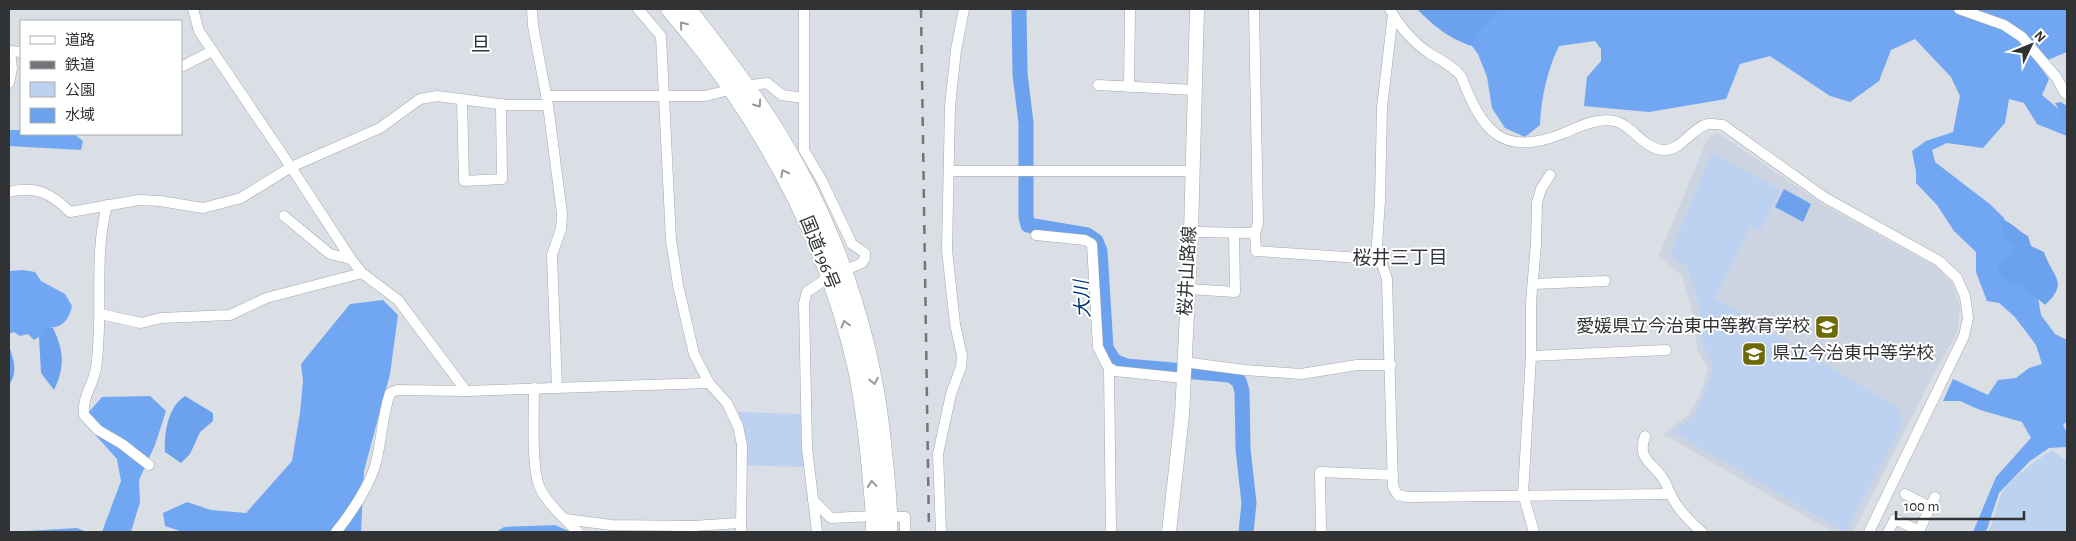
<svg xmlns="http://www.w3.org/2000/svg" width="2076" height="541" viewBox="0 0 2076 541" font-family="'Alegreya Sans','Noto Sans JP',sans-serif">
<rect width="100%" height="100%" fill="#dadee5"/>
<!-- built -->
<polygon fill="#ccd4e1" points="1716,132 1824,205 1940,269 1953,285 1960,308 1957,333 1930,381 1853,532 1833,532 1663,434 1689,415 1700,395 1708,369 1697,349 1695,321 1682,276 1659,255 1707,140"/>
<!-- green -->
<g fill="#bdd2f0">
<polygon points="1712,153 1780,190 1760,231 1750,227 1715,298 1897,407 1903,424 1845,532 1674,432 1694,416 1708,385 1713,366 1701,339 1700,309 1688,268 1670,254"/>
<polygon points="738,412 802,414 805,467 740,465 741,429"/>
<path d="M2052,450l15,11v71h-80c8,-10 9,-25 14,-37 7,-15 37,-36 51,-45z"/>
</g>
<!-- forest -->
<g fill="#71a6f3">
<path d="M1444,9h623v43l-29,12 11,15 -7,16 25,21v20l-30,-12 -13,-21 -15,-4 -4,24 -22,25 -36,-5 -15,7 3,12 56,43 13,13 5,16 28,57 4,24 14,19 12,6v81l-4,4 4,8v14l-18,1 -19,13 -31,32 -12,36 -2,3h-12l23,-55 35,-39 -9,-16 -42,-12 -20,-9h-17l10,-22 35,16 10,-15 18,-2 13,-10 13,-4 -6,-19 -22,-29 -15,-13 -12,-2 -11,-29v-20l-22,-21 -17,-26 -21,-22v-11l-4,-21 14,-10 27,-9 7,-36 -9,-19 -36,-38 -24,11 -12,31 -29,21 -20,-6 -60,-40 -30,8 -14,35 -77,13 -65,-6 3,-29 14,-16v-12l-6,-8 -36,5c-12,24 -18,53 -19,79l-15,12 -20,-9 -13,-20 -5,-31 -9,-23z"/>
<path d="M9,130h12v4c19,0 35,3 53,0l9,7 -2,9 -72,-4z"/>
<path d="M23,270l12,2 6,9 24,13 7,12c-3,14 -11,24 -26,21l-7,10 -5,3 -6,-6 -8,2 -6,-4 -5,2v-63z"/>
<polygon points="383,300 398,315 390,374 364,471 361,532 183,532 165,526 163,513 187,502 211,510 246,513 292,461 300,413 303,381 301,364 350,304"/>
<polygon points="150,396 166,411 155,445 139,480 140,502 131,532 102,532 121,481 117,459 82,420 102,397"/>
<polygon points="555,525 571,532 496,532 504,527"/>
<polygon points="77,528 87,532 24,532 26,531"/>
</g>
<!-- water -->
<g fill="#6ca1ed">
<path d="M1417,9h84l-22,22 -8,15c-24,-9 -36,-19 -54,-37z"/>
<polygon points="2061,102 2067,106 2067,123 2055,103"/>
<polygon points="1784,189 1811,204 1803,222 1775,207"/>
<path d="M2001,219c11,3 17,12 27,17l3,10 13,6c8,25 26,30 1,53l-21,-18 -16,-5 -10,-9v-8l12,-7 5,-8 -11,-13z"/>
<path d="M46,326l7,2c11,23 12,39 1,62l-13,-17 -2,-36z"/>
<path d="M9,345c4,15 10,26 0,40z"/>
<path d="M185,396l28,17v8l-13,11 -10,22 -9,9 -16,-11c-1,-20 3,-45 20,-56z"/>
</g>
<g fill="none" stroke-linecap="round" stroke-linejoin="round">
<!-- river -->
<polyline stroke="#6ca1ed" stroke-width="15" points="1019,9 1020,74 1026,123 1026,217 1028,225 1087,235 1096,241 1100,251 1106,348 1114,361 1126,366 1230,375 1239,381 1242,391 1243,449 1249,503 1246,532"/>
<defs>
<g id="street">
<polyline points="193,9 199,31 291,167 351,259 362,273 398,300 466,391"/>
<polyline points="532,9 533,26 548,105 562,214 561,229 552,255 557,388"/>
<polyline points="638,9 661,36 671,240 678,285 694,354 709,383 727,403 738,426 742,445 741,532"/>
<polyline points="804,9 804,150 822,181 852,244 865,253 865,258 862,263 829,277 807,292 804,303 807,448 817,532"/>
<polyline points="1254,9 1258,223 1255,233"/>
<path d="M1390,9c8,16 24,34 39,44 11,7 24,13 32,23 21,54 40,83 103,57 17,-7 32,-15 51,-12 17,4 30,30 51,29 16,-1 27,-23 42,-26 4,-1 11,1 15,1l101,72 115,64 18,17 8,18 3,22 -4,18 -95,196"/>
<polyline points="1959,9 2004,25 2022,37 2057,78 2064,92 2067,94"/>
<polyline points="9,51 21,52"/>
<polyline points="181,67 212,51"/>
<polyline points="9,83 12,69 10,51"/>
<polyline points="1098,85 1194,90"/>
<polyline points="1129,87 1130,9"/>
<polyline points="546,96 705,96 745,86 767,83 782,95 803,98"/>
<polyline points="462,100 464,181 502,179 501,104"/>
<polyline points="949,171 1192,171"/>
<path d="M9,192c27,-7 43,2 61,20l69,-12 21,1 43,7 38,-10 50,-31 89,-39 40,-29 17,-3 69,9h42"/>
<path d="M107,205c-14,53 -3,109 -11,163 -3,18 -14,28 -12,47l14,15 24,14 27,21"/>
<polyline points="284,216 330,254 351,259"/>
<polyline points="1191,232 1255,233 1256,251 1376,259 1382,264 1387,279 1393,487 1398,495 1407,497 1670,494"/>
<polyline points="1036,235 1085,240 1092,244 1098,347 1108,367 1115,371 1183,378"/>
<polyline points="1376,259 1380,201 1382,107 1393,14"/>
<polyline points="1533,284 1605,281"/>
<polyline points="1188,289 1235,292 1234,233"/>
<polyline points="100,314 141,323 161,318 230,315 266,298 362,273"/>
<polyline points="1531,356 1666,350"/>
<polyline points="1183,362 1245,370 1301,374 1357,365 1391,365"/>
<polyline points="1109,368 1111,532"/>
<path d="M534,388c0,24 -3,81 6,100 7,15 26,33 38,44"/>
<path d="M1645,436c-9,25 10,27 20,46 2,3 3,8 5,11 7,16 19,28 32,39"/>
<polyline points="1905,494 1930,507"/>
<polyline points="813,500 831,518 875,516 905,517 905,532"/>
<polyline points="565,519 611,525 692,526"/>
<path d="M336,532c14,-17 35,-48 40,-70 6,-23 6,-46 14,-69l7,-3 69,1 243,-8"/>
<polyline points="693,532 692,526 740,523"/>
<polyline points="941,532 938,454 951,394 961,367 962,356 955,324 947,250 950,106 956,50 964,9"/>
<polyline points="1321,532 1320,472 1393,475"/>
<polyline points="1534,532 1523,494 1531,356 1531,302 1536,244 1537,203 1541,189 1550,175"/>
<polyline points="1888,532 1895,519 1919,531 1935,497"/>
</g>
<polyline id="secondary" points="1169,532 1182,415 1191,232 1197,9"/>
<g id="highway">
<path d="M670,9c22,26 44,52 63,81 58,85 103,181 125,283 9,47 13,95 17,143v16"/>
<path d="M687,9c28,36 56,72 81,110 64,100 105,215 115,334 3,26 6,53 5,79"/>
</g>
</defs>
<!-- street casing -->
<use href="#street" stroke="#a4a9af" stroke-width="11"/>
<!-- secondary casing -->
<use href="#secondary" stroke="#a4a9af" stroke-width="15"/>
<!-- highway casing -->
<use href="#highway" stroke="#a4a9af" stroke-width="19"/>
<!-- street -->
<use href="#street" stroke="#fff" stroke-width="10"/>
<!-- secondary -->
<use href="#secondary" stroke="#fff" stroke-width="14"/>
<!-- highway -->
<use href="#highway" stroke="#fff" stroke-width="18"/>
<!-- rail -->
<polyline stroke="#727579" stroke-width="2.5" stroke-dasharray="9 9" stroke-linecap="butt" points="921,9 929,532"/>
</g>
<!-- one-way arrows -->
<defs><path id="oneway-chevron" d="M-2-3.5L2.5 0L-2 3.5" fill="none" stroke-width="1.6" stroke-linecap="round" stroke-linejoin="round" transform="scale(1.25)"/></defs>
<g stroke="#98989a">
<use href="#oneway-chevron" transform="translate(683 25) rotate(-129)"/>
<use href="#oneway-chevron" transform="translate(758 104) rotate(55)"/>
<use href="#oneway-chevron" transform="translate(784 173) rotate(-117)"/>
<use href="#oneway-chevron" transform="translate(845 324) rotate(-105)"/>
<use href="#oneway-chevron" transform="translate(874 381) rotate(79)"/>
<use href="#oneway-chevron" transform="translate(872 484) rotate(-95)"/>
</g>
<!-- icons -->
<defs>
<symbol id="school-square" viewBox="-11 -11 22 22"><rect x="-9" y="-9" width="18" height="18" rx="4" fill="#6e6a06" stroke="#fff"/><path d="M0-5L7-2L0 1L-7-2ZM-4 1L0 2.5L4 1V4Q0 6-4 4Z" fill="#fff"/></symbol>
</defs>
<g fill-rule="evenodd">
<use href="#school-square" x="1813" y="313" width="28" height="28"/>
<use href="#school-square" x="1740" y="340" width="28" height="28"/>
</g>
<g text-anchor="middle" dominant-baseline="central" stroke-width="4" stroke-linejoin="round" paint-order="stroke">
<!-- street labels -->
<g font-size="18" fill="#303234" stroke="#fff">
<text transform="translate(819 253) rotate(68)">国道196号</text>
<text transform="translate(1188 271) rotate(-87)">桜井山路線</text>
</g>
<!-- poi labels -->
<g font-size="18" fill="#303234" stroke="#fff" text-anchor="end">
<text x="1810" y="327">愛媛県立今治東中等教育学校</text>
<text x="1772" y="354" text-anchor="start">県立今治東中等学校</text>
</g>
<!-- neighbourhood labels -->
<g font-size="19" fill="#31353a" stroke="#fff">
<text x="1400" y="258">桜井三丁目</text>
</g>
<!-- water labels -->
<g font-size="19" font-style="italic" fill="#003476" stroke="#fff">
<text transform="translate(1083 299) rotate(-93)">大川</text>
</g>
<!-- quarter labels -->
<g font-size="20" fill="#31353a" stroke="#fff">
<text x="481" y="45">旦</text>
</g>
</g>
<!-- border -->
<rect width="2076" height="541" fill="none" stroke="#303234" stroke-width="20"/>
<!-- legend -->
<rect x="20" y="20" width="162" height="115" fill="#ffffff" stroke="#acadae"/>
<rect x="30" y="36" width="25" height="8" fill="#ffffff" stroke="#acadae"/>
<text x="65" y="45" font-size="15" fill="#303234">道路</text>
<rect x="30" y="61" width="25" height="8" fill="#727579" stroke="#acadae"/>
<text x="65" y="70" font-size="15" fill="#303234">鉄道</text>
<rect x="30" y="82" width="25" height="15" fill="#bdd2f0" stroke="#acadae"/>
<text x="65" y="95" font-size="15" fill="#303234">公園</text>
<rect x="30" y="108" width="25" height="15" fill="#6ca1ed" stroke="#acadae"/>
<text x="65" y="120" font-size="15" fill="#303234">水域</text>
<!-- north arrow -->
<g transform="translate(2031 45) rotate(47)" stroke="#ffffff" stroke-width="4" paint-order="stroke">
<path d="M0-4L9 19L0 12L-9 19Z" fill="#303234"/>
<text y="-8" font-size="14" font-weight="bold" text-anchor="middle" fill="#303234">N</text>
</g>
<!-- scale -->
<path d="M1896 511v8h128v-8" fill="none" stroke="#303234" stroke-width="2.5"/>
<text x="1904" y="511" font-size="15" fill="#303234" stroke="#ffffff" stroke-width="4" paint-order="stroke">100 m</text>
</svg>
